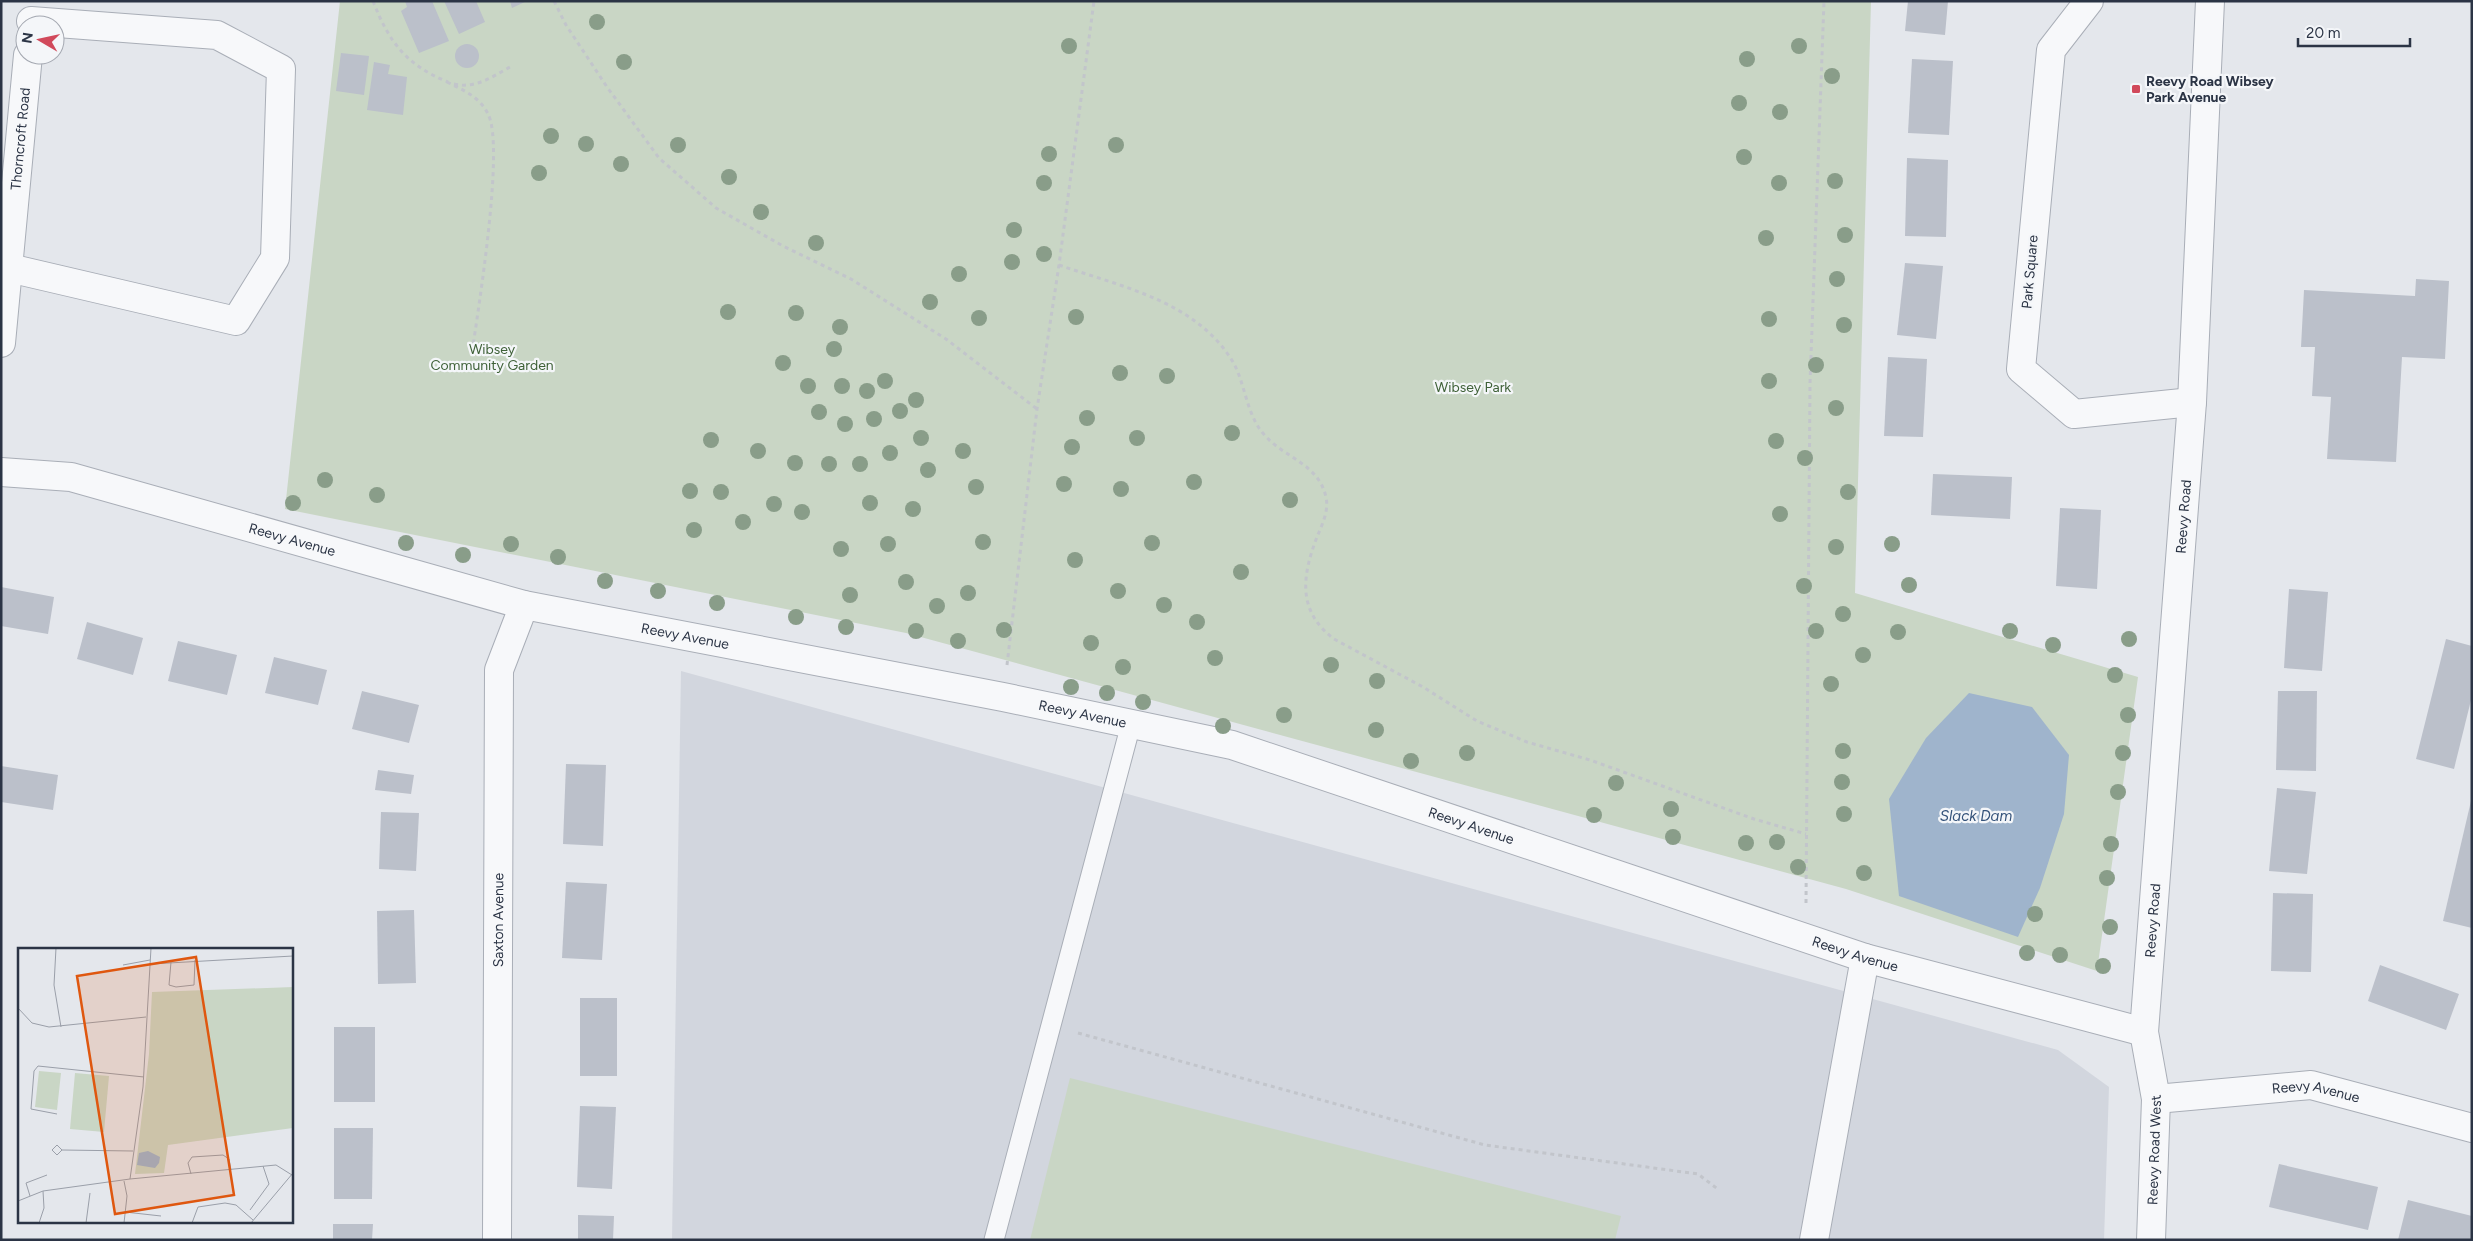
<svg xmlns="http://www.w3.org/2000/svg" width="2473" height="1241" viewBox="0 0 2473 1241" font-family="Figtree,sans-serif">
<rect width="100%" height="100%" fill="#e4e7ec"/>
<!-- built -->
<polygon fill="#d2d6de" points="681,671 2058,1050 2109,1087 2104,1240 672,1240"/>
<!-- green -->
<g fill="#c9d6c5">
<polygon points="340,1 1871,1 1855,593 2138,677 2097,971 1846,889 906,633 285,509"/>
<polygon points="1070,1078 1621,1216 1615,1240 1030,1240"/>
</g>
<!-- water -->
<polygon fill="#9fb4cc" points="1969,693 2032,707 2069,755 2064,814 2040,888 2018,937 1899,896 1889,799 1926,738"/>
<!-- building -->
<g fill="#bbc0ca">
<polygon points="405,1 432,1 449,41 419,53 401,11 407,7"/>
<polygon points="444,1 476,1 485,22 459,34"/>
<polygon points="510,1 527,1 512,8"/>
<polygon points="1908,1 1948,1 1945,35 1905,31"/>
<circle cx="467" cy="56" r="12"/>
<polygon points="341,53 369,56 364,95 336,91"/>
<polygon points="1912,59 1953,61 1949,135 1908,133"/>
<polygon points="374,62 390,65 388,74 407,77 403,115 367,110"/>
<polygon points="1907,158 1948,160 1946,237 1905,236"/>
<polygon points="1905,263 1943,266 1936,339 1897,335"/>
<polygon points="2416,279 2449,281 2445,359 2402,357 2396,462 2327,459 2331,397 2312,396 2315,347 2301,347 2304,290 2415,296"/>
<polygon points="1888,357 1927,359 1923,437 1884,436"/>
<polygon points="1933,474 2012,477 2010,519 1931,515"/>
<polygon points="2060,508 2101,510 2097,589 2056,586"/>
<polygon points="1,587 54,597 48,634 1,626"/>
<polygon points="2289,589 2328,592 2322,671 2284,668"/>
<polygon points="87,622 143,638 133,675 77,659"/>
<polygon points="2446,639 2472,646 2472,696 2454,769 2416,759"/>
<polygon points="178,641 237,655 227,695 168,681"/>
<polygon points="274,657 327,670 318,705 265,693"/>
<polygon points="362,691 419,705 409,743 352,729"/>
<polygon points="2278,691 2317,691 2316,771 2276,770"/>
<polygon points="566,764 606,765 603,846 563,844"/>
<polygon points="1,766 58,775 53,810 1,802"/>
<polygon points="378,770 414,775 411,794 375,790"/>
<polygon points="2277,788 2316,792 2307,874 2269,871"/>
<polygon points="2471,801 2472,801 2472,928 2443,921"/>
<polygon points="381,812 419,813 416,871 379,869"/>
<polygon points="566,882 607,884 602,960 562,958"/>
<polygon points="2273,893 2313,894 2311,972 2271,971"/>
<polygon points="414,910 416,983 378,984 377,911"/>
<polygon points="2380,965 2459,994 2446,1030 2368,1001"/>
<rect x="580" y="998" width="37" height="78"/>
<rect x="334" y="1027" width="41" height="75"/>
<polygon points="580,1106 616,1107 612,1189 577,1187"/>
<polygon points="334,1128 373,1128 372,1199 334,1199"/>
<polygon points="2279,1164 2378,1187 2368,1230 2269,1207"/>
<polygon points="2408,1200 2472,1216 2472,1240 2398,1240"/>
<polygon points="578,1215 614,1216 613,1240 578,1240"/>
<polygon points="333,1224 373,1224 372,1240 333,1240"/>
</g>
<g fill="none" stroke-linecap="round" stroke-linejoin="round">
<defs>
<polyline id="service" points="994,1240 1131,724"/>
<g id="minor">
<polyline points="2089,1 2051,50 2021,369 2074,414 2192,402"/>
<polyline points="9,268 236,321 275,258 281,69 217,35 31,21"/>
<path id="s1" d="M1,343l27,-288"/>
<path id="s2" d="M1,472l70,5 453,128 479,92 229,48 633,213 279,74"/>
<path id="s3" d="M2156,1099l155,-14 161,43"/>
<path id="s4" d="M497,1240l2,-570 25,-65"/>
<polyline points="1814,1240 1865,958"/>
<path id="s5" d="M2151,1240l5,-141 -12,-67 48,-630 18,-401"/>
</g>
</defs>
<!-- service casing -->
<use href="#service" stroke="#a9aeb7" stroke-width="21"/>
<!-- minor casing -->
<use href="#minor" stroke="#a9aeb7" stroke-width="30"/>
<!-- path -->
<g stroke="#c2c5cb" stroke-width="3" stroke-dasharray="4 4" stroke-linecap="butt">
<path d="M373,1c16,41 33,64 75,81"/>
<polyline points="554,1 566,25 607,87 659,158 716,208 783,246 851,279 946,339 1037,409"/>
<path d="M447,82c16,8 33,15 41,32 17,32 -10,196 -16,239"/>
<path d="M454,84c21,5 38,-7 56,-17"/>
<path d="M1059,265c63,22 137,36 174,97 12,21 13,50 29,70 20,26 56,30 64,65 3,14 -4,28 -9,40 -15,39 -20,74 17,102l89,48 54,34 50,21 63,18 164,59 52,15"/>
<polyline points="1007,665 1037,409 1059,265 1094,1"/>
<polyline points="1806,903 1810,383 1824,1"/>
<polyline points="1078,1033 1485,1145 1698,1174 1719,1190"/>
</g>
<!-- service -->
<use href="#service" stroke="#f7f8fa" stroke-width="19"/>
<!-- minor -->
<use href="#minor" stroke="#f7f8fa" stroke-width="28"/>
</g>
<!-- trees -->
<g fill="#899d89">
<circle cx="597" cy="22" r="8"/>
<circle cx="1069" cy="46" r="8"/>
<circle cx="1799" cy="46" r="8"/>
<circle cx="1747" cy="59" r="8"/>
<circle cx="624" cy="62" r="8"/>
<circle cx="1832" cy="76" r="8"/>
<circle cx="1739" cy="103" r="8"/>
<circle cx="1780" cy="112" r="8"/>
<circle cx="551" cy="136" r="8"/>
<circle cx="586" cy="144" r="8"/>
<circle cx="678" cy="145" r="8"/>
<circle cx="1116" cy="145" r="8"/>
<circle cx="1049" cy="154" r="8"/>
<circle cx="1744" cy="157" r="8"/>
<circle cx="621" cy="164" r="8"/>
<circle cx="539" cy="173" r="8"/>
<circle cx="729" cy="177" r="8"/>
<circle cx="1835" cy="181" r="8"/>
<circle cx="1044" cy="183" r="8"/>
<circle cx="1779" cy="183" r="8"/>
<circle cx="761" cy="212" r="8"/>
<circle cx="1014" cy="230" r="8"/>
<circle cx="1845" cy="235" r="8"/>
<circle cx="1766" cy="238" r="8"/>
<circle cx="816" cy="243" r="8"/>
<circle cx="1044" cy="254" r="8"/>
<circle cx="1012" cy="262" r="8"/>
<circle cx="959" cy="274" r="8"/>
<circle cx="1837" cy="279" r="8"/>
<circle cx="930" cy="302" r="8"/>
<circle cx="728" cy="312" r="8"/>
<circle cx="796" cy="313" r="8"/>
<circle cx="1076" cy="317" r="8"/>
<circle cx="979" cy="318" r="8"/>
<circle cx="1769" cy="319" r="8"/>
<circle cx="1844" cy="325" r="8"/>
<circle cx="840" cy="327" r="8"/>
<circle cx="834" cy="349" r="8"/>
<circle cx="783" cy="363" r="8"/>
<circle cx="1816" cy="365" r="8"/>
<circle cx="1120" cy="373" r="8"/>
<circle cx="1167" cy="376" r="8"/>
<circle cx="885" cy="381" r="8"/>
<circle cx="1769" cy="381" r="8"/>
<circle cx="808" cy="386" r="8"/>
<circle cx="842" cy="386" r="8"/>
<circle cx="867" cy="391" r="8"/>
<circle cx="916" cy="400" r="8"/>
<circle cx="1836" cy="408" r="8"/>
<circle cx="900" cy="411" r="8"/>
<circle cx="819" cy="412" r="8"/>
<circle cx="1087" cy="418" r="8"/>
<circle cx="874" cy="419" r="8"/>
<circle cx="845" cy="424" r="8"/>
<circle cx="1232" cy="433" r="8"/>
<circle cx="921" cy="438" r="8"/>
<circle cx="1137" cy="438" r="8"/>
<circle cx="711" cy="440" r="8"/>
<circle cx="1776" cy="441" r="8"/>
<circle cx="1072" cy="447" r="8"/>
<circle cx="758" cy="451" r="8"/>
<circle cx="963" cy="451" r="8"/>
<circle cx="890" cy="453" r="8"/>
<circle cx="1805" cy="458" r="8"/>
<circle cx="795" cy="463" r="8"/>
<circle cx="829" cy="464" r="8"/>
<circle cx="860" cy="464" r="8"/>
<circle cx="928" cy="470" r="8"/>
<circle cx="325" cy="480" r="8"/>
<circle cx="1194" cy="482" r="8"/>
<circle cx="1064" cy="484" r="8"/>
<circle cx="976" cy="487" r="8"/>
<circle cx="1121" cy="489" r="8"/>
<circle cx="690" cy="491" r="8"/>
<circle cx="721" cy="492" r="8"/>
<circle cx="1848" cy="492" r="8"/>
<circle cx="377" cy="495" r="8"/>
<circle cx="1290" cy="500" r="8"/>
<circle cx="293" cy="503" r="8"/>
<circle cx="870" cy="503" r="8"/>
<circle cx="774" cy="504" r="8"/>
<circle cx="913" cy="509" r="8"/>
<circle cx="802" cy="512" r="8"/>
<circle cx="1780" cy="514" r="8"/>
<circle cx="743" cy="522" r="8"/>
<circle cx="694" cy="530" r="8"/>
<circle cx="983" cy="542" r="8"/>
<circle cx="406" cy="543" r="8"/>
<circle cx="1152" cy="543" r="8"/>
<circle cx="511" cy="544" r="8"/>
<circle cx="888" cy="544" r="8"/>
<circle cx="1892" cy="544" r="8"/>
<circle cx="1836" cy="547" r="8"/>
<circle cx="841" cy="549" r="8"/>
<circle cx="463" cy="555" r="8"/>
<circle cx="558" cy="557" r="8"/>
<circle cx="1075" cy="560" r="8"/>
<circle cx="1241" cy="572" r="8"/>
<circle cx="605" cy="581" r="8"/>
<circle cx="906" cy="582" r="8"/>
<circle cx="1909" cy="585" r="8"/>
<circle cx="1804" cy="586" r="8"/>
<circle cx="658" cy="591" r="8"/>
<circle cx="1118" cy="591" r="8"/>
<circle cx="968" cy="593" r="8"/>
<circle cx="850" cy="595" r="8"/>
<circle cx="717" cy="603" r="8"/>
<circle cx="1164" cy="605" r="8"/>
<circle cx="937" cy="606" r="8"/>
<circle cx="1843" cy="614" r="8"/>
<circle cx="796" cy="617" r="8"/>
<circle cx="1197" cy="622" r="8"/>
<circle cx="846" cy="627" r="8"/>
<circle cx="1004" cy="630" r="8"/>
<circle cx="916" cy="631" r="8"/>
<circle cx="1816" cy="631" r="8"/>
<circle cx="2010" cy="631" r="8"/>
<circle cx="1898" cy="632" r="8"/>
<circle cx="2129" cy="639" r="8"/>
<circle cx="958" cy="641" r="8"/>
<circle cx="1091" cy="643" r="8"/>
<circle cx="2053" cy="645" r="8"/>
<circle cx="1863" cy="655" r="8"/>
<circle cx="1215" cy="658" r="8"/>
<circle cx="1331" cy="665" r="8"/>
<circle cx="1123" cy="667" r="8"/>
<circle cx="2115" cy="675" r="8"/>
<circle cx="1377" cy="681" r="8"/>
<circle cx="1831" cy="684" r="8"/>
<circle cx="1071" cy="687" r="8"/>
<circle cx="1107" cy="693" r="8"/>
<circle cx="1143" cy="702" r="8"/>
<circle cx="1284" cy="715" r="8"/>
<circle cx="2128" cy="715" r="8"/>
<circle cx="1223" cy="726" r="8"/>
<circle cx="1376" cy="730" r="8"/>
<circle cx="1843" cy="751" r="8"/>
<circle cx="1467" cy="753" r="8"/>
<circle cx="2123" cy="753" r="8"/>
<circle cx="1411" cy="761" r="8"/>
<circle cx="1842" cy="782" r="8"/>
<circle cx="1616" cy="783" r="8"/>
<circle cx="2118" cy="792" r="8"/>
<circle cx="1671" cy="809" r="8"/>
<circle cx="1844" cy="814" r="8"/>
<circle cx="1594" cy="815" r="8"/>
<circle cx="1673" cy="837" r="8"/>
<circle cx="1777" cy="842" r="8"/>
<circle cx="1746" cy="843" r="8"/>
<circle cx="2111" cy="844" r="8"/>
<circle cx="1798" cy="867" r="8"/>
<circle cx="1864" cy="873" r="8"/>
<circle cx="2107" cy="878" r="8"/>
<circle cx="2035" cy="914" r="8"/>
<circle cx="2110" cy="927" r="8"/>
<circle cx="2027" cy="953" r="8"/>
<circle cx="2060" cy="955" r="8"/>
<circle cx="2103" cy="966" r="8"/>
</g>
<!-- markers -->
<rect fill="#d1495b" stroke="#f4f6f9" stroke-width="2" x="2131" y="84" width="10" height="10" rx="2.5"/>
<g text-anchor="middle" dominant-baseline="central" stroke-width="4.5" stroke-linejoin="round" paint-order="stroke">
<!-- poi labels -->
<g font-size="14" font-weight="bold" fill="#2b3445" stroke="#f4f6f9" text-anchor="start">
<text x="2146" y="81">Reevy Road Wibsey<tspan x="2146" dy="16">Park Avenue</tspan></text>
</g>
<!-- street labels -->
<g font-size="14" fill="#2b3445" stroke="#f4f6f9">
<text stroke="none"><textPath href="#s1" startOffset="205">Thorncroft Road</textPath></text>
<text transform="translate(2030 272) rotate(-85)">Park Square</text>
<text stroke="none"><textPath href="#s5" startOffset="726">Reevy Road</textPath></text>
<text stroke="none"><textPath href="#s2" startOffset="300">Reevy Avenue</textPath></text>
<text stroke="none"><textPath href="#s2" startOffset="705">Reevy Avenue</textPath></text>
<text stroke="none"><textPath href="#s2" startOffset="1110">Reevy Avenue</textPath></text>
<text stroke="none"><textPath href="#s2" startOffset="1515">Reevy Avenue</textPath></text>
<text stroke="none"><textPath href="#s4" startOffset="320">Saxton Avenue</textPath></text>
<text stroke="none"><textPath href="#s5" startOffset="321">Reevy Road</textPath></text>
<text stroke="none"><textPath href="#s2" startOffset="1920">Reevy Avenue</textPath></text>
<text stroke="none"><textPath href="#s3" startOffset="161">Reevy Avenue</textPath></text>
<text stroke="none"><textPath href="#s5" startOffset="90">Reevy Road West</textPath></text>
</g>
<!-- park labels -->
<g font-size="14" fill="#3f6138" stroke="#f4f6f9">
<text x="492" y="349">Wibsey<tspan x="492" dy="16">Community Garden</tspan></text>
<text x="1473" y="387">Wibsey Park</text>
</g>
<!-- water labels -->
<g font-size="15" font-style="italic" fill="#34527a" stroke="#f4f6f9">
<text x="1976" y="816">Slack Dam</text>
</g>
</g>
<!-- overview -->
<g transform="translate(18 948)">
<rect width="275" height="275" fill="#e4e7ec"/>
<path d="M275,39v141l-125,17 -4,28 -29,1 14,-120 3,-62zM21,123l22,2 -4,37 -22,-3zM57,125l34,3 -5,56 -34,-3z" fill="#c9d6c5"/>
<path d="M130,203l12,6 -1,6 -4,5 -18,-3 2,-12z" fill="#9fb4cc"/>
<path fill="none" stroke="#9a9fa9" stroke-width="1" d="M38,0l-2,37 7,42M153,14l-2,23 7,2 18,-2 1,-25M133,16l142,-8M105,17l27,-5M0,60l14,15 17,4 97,-10M39,166l-26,-5 3,-38 4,-5 106,11M44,202l-5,-5 -5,5 5,5 5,-5 71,1M173,226l-3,-11 4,-6 31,-2 6,4 2,11M112,231l13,-92 8,-139M106,233l3,15 -3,27M12,248l-4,-13 21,-8M0,253l25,-10 87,-12 146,-14 16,10M232,262l19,-26 -6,-18M107,264l36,4M21,275l5,-15 -1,-17M68,275l4,-30M174,275l6,-16 27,-4 11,2 17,15M233,275l42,-50"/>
<path fill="#df570f" fill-opacity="0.15" stroke="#df570f" stroke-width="2.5" d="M178,9l38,238 -119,19 -38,-238z"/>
<rect width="275" height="275" fill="none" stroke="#2b3445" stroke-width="2.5"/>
</g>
<!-- border -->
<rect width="2473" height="1241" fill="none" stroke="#2b3445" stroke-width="5"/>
<!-- north arrow -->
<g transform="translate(40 40) rotate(279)"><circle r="24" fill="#f4f6f9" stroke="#a4a8b1"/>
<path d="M0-4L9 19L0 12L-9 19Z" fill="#d1495b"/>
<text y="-8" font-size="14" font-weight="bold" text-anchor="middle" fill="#2b3445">N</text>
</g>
<!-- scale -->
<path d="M2298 38v8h112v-8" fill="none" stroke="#2b3445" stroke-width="2.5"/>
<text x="2306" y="38" font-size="15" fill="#2b3445" stroke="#f4f6f9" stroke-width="4" paint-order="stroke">20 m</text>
</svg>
